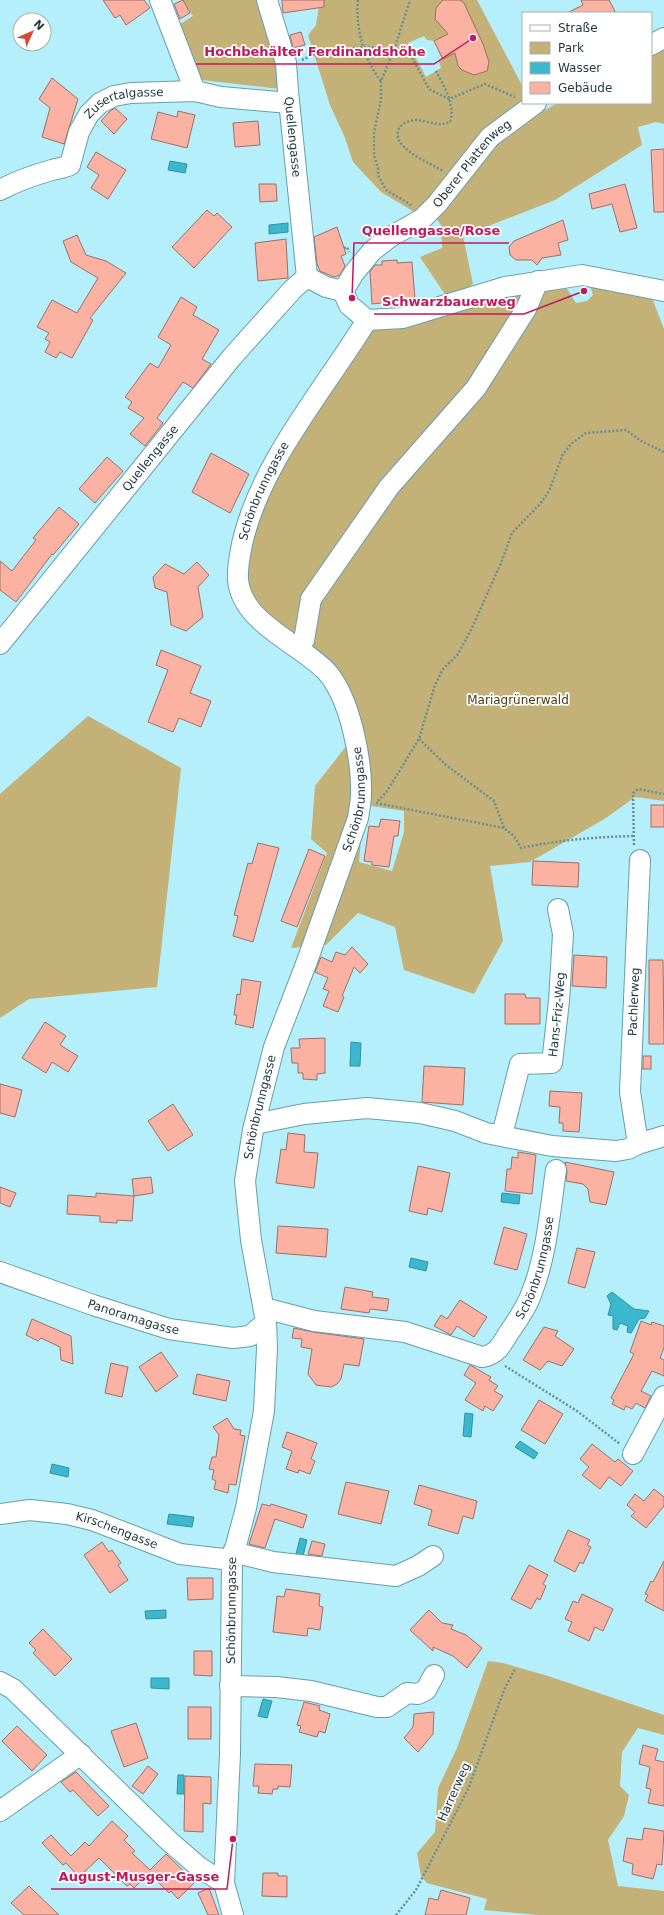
<svg xmlns="http://www.w3.org/2000/svg" width="664" height="1915" viewBox="0 0 664 1915" font-family="'DejaVu Sans',sans-serif">
<rect width="100%" height="100%" fill="#b4effb"/>
<!-- green -->
<g fill="#c4b178" fill-rule="evenodd">
<polygon points="182,0 260,0 273,46 280,89 202,80 180,24 193,16"/>
<path d="M320,0h157l46,87v16h10l10,8 15,-8h93v-49l13,-6v76l-8,-2 -18,5 4,18 -87,55 -92,36 10,48 -11,8 -16,4 -26,-39 22,-9 -1,-23 -6,-8 -19,-4 -35,-21 -28,-30 -8,-24 -15,-33 -22,-70 8,-10zM424,36l3,4 7,1 8,18 -3,3 2,6 -15,9 -18,-34z"/>
<polygon points="589,281 652,298 664,329 664,801 635,797 606,818 530,862 490,866 503,941 474,994 404,970 395,927 358,913 326,945 291,948 327,853 311,839 315,786 347,745 364,808 359,862 392,871 404,832 404,811 365,805 364,756 358,710 340,675 271,623 246,589 246,558 259,512 286,458 374,327 564,284 576,303 587,301 593,295"/>
<polygon points="88,716 181,768 157,987 29,999 0,1018 0,794"/>
<polygon points="488,1661 503,1663 548,1676 664,1715 664,1735 638,1728 622,1752 620,1786 629,1795 624,1816 608,1840 618,1886 664,1891 664,1915 538,1915 484,1910 487,1899 427,1883 421,1876 417,1853 435,1832 438,1788 457,1748"/>
</g>
<!-- water -->
<g fill="#3cb8ce" stroke="#3391a2">
<polygon points="170,161 187,164 185,173 168,170"/>
<polygon points="288,223 288,232 269,234 269,225"/>
<polygon points="351,1042 361,1043 360,1066 350,1066"/>
<polygon points="502,1193 520,1195 519,1204 501,1202"/>
<polygon points="411,1258 428,1262 426,1271 409,1267"/>
<polygon points="612,1292 634,1309 649,1311 645,1318 639,1319 631,1333 627,1332 628,1326 620,1323 617,1330 613,1329 613,1316 608,1315 611,1304 607,1296"/>
<polygon points="465,1413 473,1414 471,1437 463,1436"/>
<polygon points="520,1441 538,1453 534,1459 515,1447"/>
<polygon points="52,1464 69,1468 68,1477 50,1473"/>
<polygon points="169,1514 194,1517 192,1527 167,1524"/>
<polygon points="300,1538 307,1540 303,1556 296,1554"/>
<polygon points="166,1610 166,1618 146,1619 145,1611"/>
<polygon points="151,1678 169,1678 169,1689 151,1688"/>
<polygon points="263,1699 272,1701 267,1718 258,1716"/>
<polygon points="178,1775 184,1775 184,1794 177,1794"/>
</g>
<!-- building -->
<g fill="#fbb2a3" stroke="#9d6f65">
<polygon points="103,0 144,0 150,8 126,25 120,15 115,18"/>
<polygon points="183,0 190,13 180,19 174,4"/>
<polygon points="282,0 324,0 324,7 283,13"/>
<polygon points="443,0 460,0 464,3 483,44 489,62 487,71 474,75 462,70 458,66 455,53 443,59 434,41 448,34 435,19 436,8"/>
<polygon points="581,0 609,0 616,13 567,13 583,5"/>
<polygon points="301,32 305,45 293,48 290,35"/>
<polygon points="52,78 78,99 64,144 42,137 50,108 39,99"/>
<polygon points="115,108 127,119 114,134 101,121 110,111"/>
<polygon points="178,111 195,115 187,148 151,139 158,112 177,117"/>
<polygon points="258,121 260,145 235,147 233,123"/>
<polygon points="664,149 664,212 654,212 651,150"/>
<polygon points="96,152 126,170 108,199 91,188 99,175 87,167"/>
<polygon points="259,184 276,184 277,201 260,202"/>
<polygon points="625,184 637,228 620,232 612,204 592,209 589,194"/>
<polygon points="207,210 214,216 217,213 232,227 194,268 172,247"/>
<polygon points="563,220 568,240 558,243 561,255 542,258 537,265 532,260 516,260 510,255 509,247 514,241"/>
<polygon points="337,227 346,254 341,256 345,266 340,275 334,277 320,271 317,264 314,237"/>
<polygon points="77,235 86,255 106,261 126,273 90,318 93,320 72,358 60,352 56,358 45,352 50,342 45,339 49,333 37,327 52,300 77,313 98,278 71,262 63,241"/>
<polygon points="286,239 288,278 258,281 255,243"/>
<polygon points="397,260 397,263 412,262 415,299 372,304 370,272 375,265 382,265 382,261"/>
<polygon points="181,297 197,307 193,315 219,330 202,359 211,364 193,388 183,382 157,418 163,423 145,446 130,434 144,418 128,408 132,402 125,397 150,363 158,368 171,345 158,337"/>
<polygon points="211,453 249,474 230,513 192,492"/>
<polygon points="107,457 123,471 95,503 79,489"/>
<polygon points="59,507 79,524 53,555 52,554 16,602 0,590 0,561 12,571 36,540 33,538"/>
<polygon points="197,562 209,575 198,587 203,617 186,631 171,625 167,592 155,588 153,577 165,564 184,574"/>
<polygon points="161,650 201,666 190,693 211,701 201,727 179,718 173,732 148,722 168,670 156,665"/>
<rect x="651" y="805" width="13" height="22"/>
<polygon points="381,819 400,821 398,836 394,836 389,867 372,865 372,862 364,861 369,826 379,827"/>
<polygon points="258,843 279,848 253,942 233,936 238,916 234,915 248,863 252,864"/>
<polygon points="309,849 325,856 297,927 281,921"/>
<polygon points="533,861 579,863 578,887 532,885"/>
<polygon points="352,947 368,964 360,973 354,967 342,996 344,997 338,1012 323,1006 329,991 323,989 328,978 315,972 321,957 332,962 336,952 345,955"/>
<polygon points="574,955 607,957 606,988 572,986"/>
<polygon points="649,960 663,960 664,1044 649,1044"/>
<polygon points="242,979 261,982 253,1028 235,1024 237,1015 234,1015 237,994 240,995"/>
<polygon points="505,994 525,994 526,998 540,998 540,1024 505,1024"/>
<polygon points="45,1022 66,1036 60,1045 78,1056 68,1072 52,1062 46,1073 22,1058"/>
<polygon points="325,1038 325,1073 317,1074 317,1080 303,1079 303,1073 298,1073 298,1063 292,1063 291,1048 300,1048 299,1039"/>
<rect x="643" y="1056" width="8" height="13"/>
<polygon points="424,1066 465,1068 463,1105 422,1102"/>
<polygon points="0,1084 22,1090 15,1117 0,1113"/>
<polygon points="550,1091 582,1093 579,1132 563,1131 563,1123 559,1123 560,1107 549,1106"/>
<polygon points="173,1104 193,1135 168,1151 148,1121"/>
<polygon points="288,1133 305,1135 304,1152 318,1153 314,1188 276,1183 281,1149 286,1150"/>
<polygon points="518,1152 536,1155 532,1194 505,1191 507,1169 511,1169 512,1157 518,1158"/>
<polygon points="565,1162 614,1172 606,1205 590,1202 588,1189 583,1184 566,1181 567,1171"/>
<polygon points="418,1166 450,1173 442,1212 428,1208 427,1215 409,1211"/>
<polygon points="151,1177 153,1193 134,1196 132,1179"/>
<polygon points="0,1187 16,1193 10,1207 0,1203"/>
<polygon points="96,1193 134,1196 132,1221 117,1220 117,1223 100,1222 100,1216 67,1214 68,1195 96,1197"/>
<polygon points="278,1226 328,1229 326,1257 276,1253"/>
<polygon points="504,1227 527,1234 517,1270 494,1264"/>
<polygon points="577,1248 595,1252 585,1288 568,1283"/>
<polygon points="345,1287 373,1292 372,1297 389,1299 387,1311 370,1309 369,1313 341,1309"/>
<polygon points="460,1300 487,1317 474,1337 457,1326 451,1335 434,1326 441,1315 447,1319"/>
<polygon points="32,1319 71,1336 73,1364 61,1360 60,1347 41,1338 38,1341 26,1335"/>
<polygon points="641,1321 651,1325 652,1322 664,1326 664,1348 660,1358 664,1360 664,1376 652,1371 641,1391 651,1396 645,1408 636,1403 632,1409 626,1406 624,1410 612,1404 614,1400 611,1398 634,1354 630,1352"/>
<polygon points="544,1327 558,1331 555,1336 574,1349 562,1366 548,1361 540,1370 523,1360"/>
<polygon points="294,1328 313,1332 364,1339 359,1366 344,1364 341,1379 337,1384 331,1387 316,1385 308,1374 312,1349 301,1347 302,1339 292,1338"/>
<polygon points="161,1352 178,1376 156,1392 139,1367"/>
<polygon points="111,1363 128,1367 122,1397 105,1393"/>
<polygon points="470,1365 491,1377 489,1380 498,1386 494,1391 503,1396 493,1411 485,1406 483,1411 465,1400 476,1383 464,1375"/>
<polygon points="197,1374 230,1381 226,1401 193,1394"/>
<polygon points="539,1400 563,1414 545,1444 521,1430"/>
<polygon points="227,1418 234,1429 241,1430 240,1435 245,1436 236,1485 229,1484 228,1493 214,1489 216,1481 212,1479 214,1470 209,1469 212,1457 216,1457 219,1435 213,1427"/>
<polygon points="287,1432 317,1443 311,1459 315,1461 310,1474 299,1470 298,1473 286,1469 292,1451 282,1447"/>
<polygon points="592,1444 615,1462 618,1459 633,1471 621,1486 609,1477 600,1489 582,1475 589,1467 580,1459"/>
<polygon points="346,1482 389,1491 381,1524 338,1514"/>
<polygon points="419,1485 477,1501 473,1519 463,1516 458,1534 428,1525 432,1510 414,1504"/>
<polygon points="654,1489 664,1497 664,1506 646,1528 631,1516 635,1512 627,1505 635,1494 644,1501"/>
<polygon points="262,1504 270,1506 271,1504 307,1515 303,1528 275,1519 265,1548 249,1544"/>
<polygon points="568,1530 590,1540 587,1545 591,1547 583,1564 580,1562 575,1572 554,1561"/>
<polygon points="312,1541 325,1544 322,1556 308,1554"/>
<polygon points="102,1542 109,1552 112,1550 121,1563 118,1565 128,1580 110,1593 84,1555"/>
<polygon points="664,1561 664,1611 645,1601 648,1595 645,1594 651,1581 653,1582"/>
<polygon points="529,1565 548,1575 543,1584 546,1586 540,1600 537,1598 531,1609 511,1599"/>
<polygon points="187,1578 213,1578 213,1599 188,1600"/>
<polygon points="286,1589 320,1594 319,1606 323,1607 320,1630 308,1628 307,1636 273,1632 277,1596 284,1597"/>
<polygon points="582,1594 613,1609 603,1631 595,1627 589,1641 568,1631 572,1622 565,1619 573,1601 578,1603"/>
<polygon points="429,1610 442,1623 453,1625 451,1629 466,1635 482,1648 467,1668 453,1656 433,1647 433,1651 410,1630"/>
<polygon points="43,1629 72,1659 55,1676 33,1653 36,1650 29,1643"/>
<polygon points="194,1651 212,1651 212,1676 194,1675"/>
<polygon points="304,1702 320,1706 319,1710 330,1714 325,1733 319,1731 317,1737 299,1732 301,1726 297,1725"/>
<rect x="188" y="1707" width="23" height="32"/>
<polygon points="434,1712 433,1734 418,1752 404,1738 413,1727 414,1714"/>
<polygon points="136,1723 148,1758 124,1767 111,1731"/>
<polygon points="17,1726 47,1755 32,1771 2,1741"/>
<polygon points="643,1745 658,1749 655,1760 664,1762 664,1806 648,1803 651,1789 646,1788 650,1767 639,1764"/>
<polygon points="255,1764 292,1765 290,1787 278,1786 278,1789 273,1789 272,1794 258,1793 259,1786 253,1786"/>
<polygon points="148,1766 158,1774 143,1794 132,1786"/>
<polygon points="76,1772 109,1806 98,1816 73,1790 70,1792 61,1782"/>
<polygon points="185,1776 211,1777 211,1804 203,1803 203,1832 184,1831"/>
<polygon points="112,1821 128,1836 124,1840 135,1851 132,1853 150,1870 166,1854 195,1882 178,1899 171,1891 169,1893 149,1873 134,1888 130,1884 127,1886 99,1858 79,1877 66,1863 63,1865 42,1843 51,1835 71,1856 85,1842 89,1846"/>
<polygon points="644,1828 664,1831 662,1865 657,1864 653,1879 632,1874 633,1864 623,1861 627,1838 642,1840"/>
<polygon points="263,1873 278,1873 278,1876 287,1876 287,1897 262,1896"/>
<polygon points="29,1886 59,1915 24,1915 11,1903"/>
<polygon points="209,1888 219,1915 208,1915 198,1893"/>
<polygon points="441,1890 470,1898 466,1915 425,1915 429,1898 438,1900"/>
</g>
<g fill="none" stroke-linecap="round" stroke-linejoin="round">
<defs>
<g id="minor">
<polyline points="160,0 195,91"/>
<path id="s1" d="M267,0l19,63 2,28 19,186"/>
<polyline points="651,45 664,38"/>
<path id="s2" d="M0,190c17,-9 34,-15 52,-20 7,-2 12,-2 18,-5l9,-33 10,-18 11,-11 14,-7 17,-3 64,-2 26,6 68,6"/>
<polyline points="307,277 326,287 343,291"/>
<path id="s3" d="M343,291l11,-18 18,-22 18,-14 32,-18 15,-15 53,-67 46,-34"/>
<polyline points="343,291 349,305 367,320"/>
<polyline points="367,320 403,318 505,287 582,275 664,291"/>
<path id="s4" d="M0,644l232,-287 61,-68 14,-12"/>
<polyline points="299,649 304,640 311,599 389,487 476,388 526,309 538,281"/>
<polyline points="255,1124 304,1114 367,1108 420,1113 455,1121 486,1133 552,1146 616,1151 628,1149 638,1144 664,1136"/>
<path id="s5" d="M502,1135l18,-71 32,-1 7,-62 4,-67 -5,-25"/>
<path id="s6" d="M638,1144l-8,-52 10,-232"/>
<path id="s7" d="M0,1272l93,33 76,24 64,9 17,-2 16,-14"/>
<path id="s8" d="M264,1308l50,13 91,11 77,25c14,-2 19,-11 26,-23 9,-13 19,-27 24,-42 15,-38 18,-82 24,-122"/>
<polyline points="633,1454 664,1396"/>
<path id="s9" d="M0,1514l30,-4 37,4 25,6 88,34 52,6"/>
<polyline points="233,1552 273,1562 396,1576 418,1566 433,1556"/>
<polyline points="0,1682 13,1689 169,1841 199,1867 224,1883"/>
<polyline points="230,1686 276,1687 311,1691 377,1707 387,1707 407,1693 418,1694 426,1690 434,1675"/>
<polyline points="0,1811 81,1754"/>
<path id="s10" d="M233,1915l-9,-32 6,-129 2,-194 14,-52 18,-97 3,-63 -1,-26 -15,-82 -6,-59 8,-51 21,-83 32,-83 52,-146c1,-7 3,-16 3,-24 1,-34 -11,-97 -35,-123 -27,-28 -84,-48 -88,-91 -1,-12 2,-25 4,-36 18,-81 82,-154 125,-224"/>
</g>
</defs>
<!-- minor casing -->
<use href="#minor" stroke="#669fab" stroke-width="22"/>
<!-- path -->
<g stroke="#668f97" stroke-width="2.5" stroke-dasharray="2 2" stroke-linecap="butt">
<path d="M358,0c-3,27 6,60 23,81l13,-31 16,-50"/>
<polyline points="302,60 319,52 364,47 405,50 410,54 429,89 449,99 485,84 515,97"/>
<path d="M436,71c7,14 20,34 14,51 -11,5 -22,-1 -33,-2 -6,0 -13,2 -17,7 -13,20 31,36 43,44"/>
<polyline points="381,81 381,100 374,132 374,155 378,168 378,175 386,190 411,205"/>
<polyline points="344,248 347,247 349,252"/>
<polyline points="419,739 446,765 494,801 504,828"/>
<polyline points="378,801 387,791 419,739 435,685 443,669 458,654 471,630 501,563 512,533 540,504 549,491 563,454 571,444 586,433 626,430 641,441 664,452"/>
<path d="M376,803l128,25 10,8 7,12c37,-8 75,-11 113,-12"/>
<polyline points="634,845 633,793 638,789 664,794"/>
<polyline points="505,1366 577,1411 620,1444"/>
<polyline points="396,1915 416,1890 469,1787 504,1690 515,1669"/>
</g>
<!-- minor -->
<use href="#minor" stroke="#fff" stroke-width="20"/>
</g>
<g text-anchor="middle" dominant-baseline="central" stroke-width="3.5" stroke-linejoin="round" paint-order="stroke">
<!-- street labels -->
<g font-size="12" fill="#1e363b" stroke="#fff">
<text stroke="none"><textPath href="#s2" startOffset="168">Zusertalgasse</textPath></text>
<text stroke="none"><textPath href="#s1" startOffset="140">Quellengasse</textPath></text>
<text stroke="none"><textPath href="#s3" startOffset="184">Oberer Plattenweg</textPath></text>
<text stroke="none"><textPath href="#s4" startOffset="239">Quellengasse</textPath></text>
<text stroke="none"><textPath href="#s10" startOffset="1500">Schönbrunngasse</textPath></text>
<text stroke="none"><textPath href="#s10" startOffset="1140">Schönbrunngasse</textPath></text>
<text stroke="none"><textPath href="#s6" startOffset="143">Pachlerweg</textPath></text>
<text stroke="none"><textPath href="#s5" startOffset="154">Hans-Friz-Weg</textPath></text>
<text stroke="none"><textPath href="#s10" startOffset="816">Schönbrunngasse</textPath></text>
<text stroke="none"><textPath href="#s8" startOffset="333">Schönbrunngasse</textPath></text>
<text stroke="none"><textPath href="#s7" startOffset="141">Panoramagasse</textPath></text>
<text stroke="none"><textPath href="#s9" startOffset="120">Kirschengasse</textPath></text>
<text stroke="none"><textPath href="#s10" startOffset="306">Schönbrunngasse</textPath></text>
<text transform="translate(454 1792) rotate(-66)">Harrerweg</text>
</g>
<!-- park labels -->
<g font-size="12" fill="#483c17" stroke="#fff">
<text x="518" y="700">Mariagrünerwald</text>
</g>
</g>
<!-- callouts -->
<path fill="none" stroke="#c2185b" stroke-width="1.5" d="M473 38L434 64H196M352 298L354 243H509M584 291L524 314H374M233 1839L227 1889H51"/>
<g fill="#c2185b" stroke="#fff" stroke-width="1.5">
<circle cx="473" cy="38" r="4"/>
<circle cx="352" cy="298" r="4"/>
<circle cx="584" cy="291" r="4"/>
<circle cx="233" cy="1839" r="4"/>
</g>
<g font-size="13" text-anchor="middle" font-weight="bold" fill="#c2185b" stroke="#fff" stroke-width="3.5" stroke-linejoin="round" paint-order="stroke">
<text x="315" y="56">Hochbehälter Ferdinandshöhe</text>
<text x="431" y="235">Quellengasse/Rose</text>
<text x="449" y="306">Schwarzbauerweg</text>
<text x="139" y="1881">August-Musger-Gasse</text>
</g>
<!-- legend -->
<rect x="522" y="12" width="130" height="92" fill="#ffffff" stroke="#a5afb1"/>
<rect x="530" y="25" width="20" height="6" fill="#ffffff" stroke="#a5afb1"/>
<text x="558" y="32" font-size="12" fill="#1e363b">Straße</text>
<rect x="530" y="42" width="20" height="12" fill="#c4b178" stroke="#a5afb1"/>
<text x="558" y="52" font-size="12" fill="#1e363b">Park</text>
<rect x="530" y="62" width="20" height="12" fill="#3cb8ce" stroke="#a5afb1"/>
<text x="558" y="72" font-size="12" fill="#1e363b">Wasser</text>
<rect x="530" y="82" width="20" height="12" fill="#fbb2a3" stroke="#a5afb1"/>
<text x="558" y="92" font-size="12" fill="#1e363b">Gebäude</text>
<!-- north arrow -->
<g transform="translate(32 32) rotate(45)"><circle r="19" fill="#ffffff" stroke="#a5afb1"/>
<path d="M0-3L7 15L0 10L-7 15Z" fill="#d64a33"/>
<text y="-6" font-size="11" font-weight="bold" text-anchor="middle" fill="#1e363b">N</text>
</g>
</svg>
